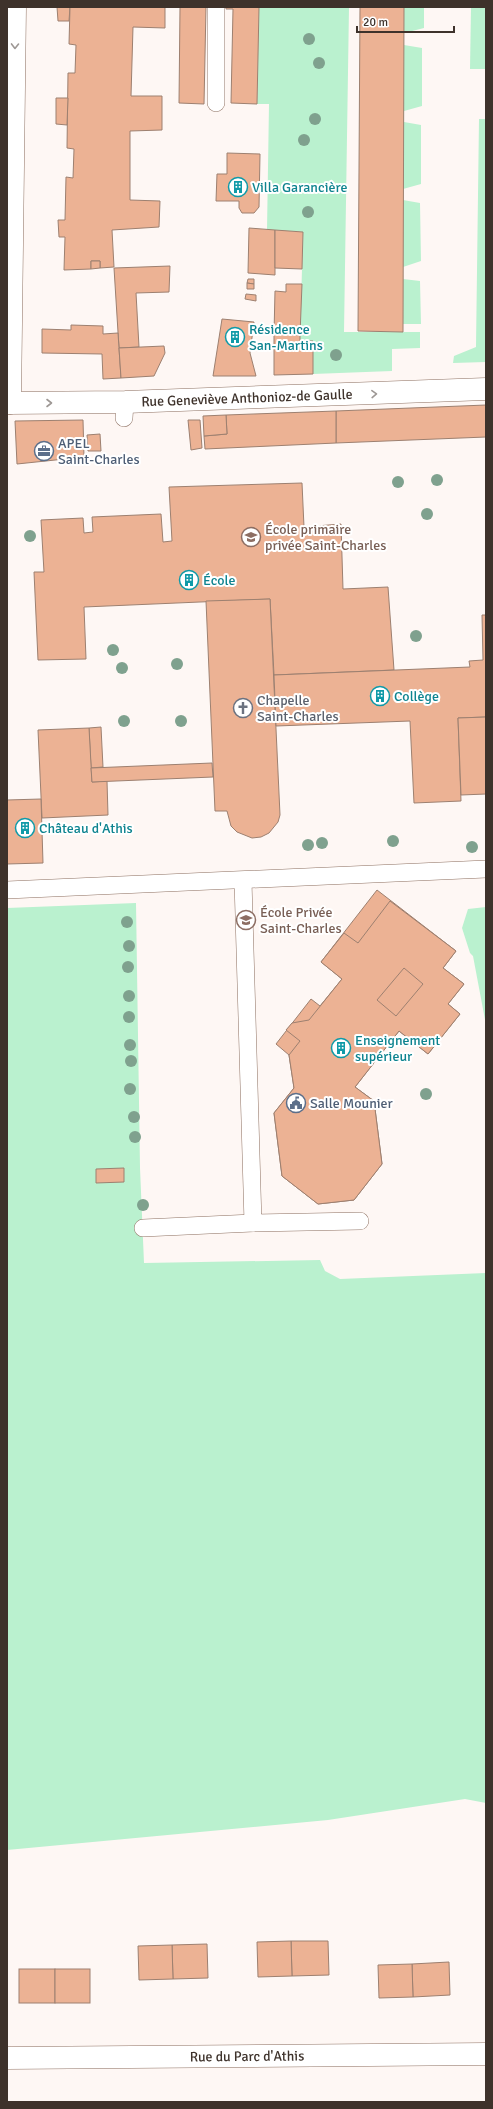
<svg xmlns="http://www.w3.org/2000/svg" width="493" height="2109" viewBox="0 0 493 2109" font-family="Signika,sans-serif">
<rect width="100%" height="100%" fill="#fef7f4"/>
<!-- green -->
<g fill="#baf1cf">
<polygon points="259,7 349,7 344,332 420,332 420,348 392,349 392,371 313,374 313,342 300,341 303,232 267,230 269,104 257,104"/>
<polygon points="360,7 424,7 424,28 404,33 404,45 422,48 422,106 404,111 404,122 421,125 421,184 403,189 403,200 420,203 421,261 403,267 403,279 420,281 421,324 359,324"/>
<polygon points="471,7 486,7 486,69 470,69"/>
<polygon points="479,119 486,119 486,362 453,363 454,356 476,347"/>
<polygon points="136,903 140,1168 144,1263 320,1260 325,1271 340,1279 486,1273 486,1803 465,1799 328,1820 7,1850 7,908"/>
<polygon points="486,907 486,1025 473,956 470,953 462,928 468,909"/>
</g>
<!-- building -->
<g fill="#ecb294" stroke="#9d8070" fill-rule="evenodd">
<polygon points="57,7 70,7 69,21 58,21"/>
<polygon points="70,7 165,7 165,28 133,27 131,96 162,96 162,130 130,131 130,200 160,201 159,227 112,230 114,267 100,268 100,261 91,261 91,269 64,270 65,237 59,237 58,220 65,220 66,177 73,178 74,149 67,148 68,73 75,73 76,45 69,44"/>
<polygon points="180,7 206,7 204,104 179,103"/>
<polygon points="226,7 259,7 257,104 231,103 233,9 226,9"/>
<polygon points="360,7 404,7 403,332 358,331"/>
<polygon points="56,98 68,98 67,125 56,124"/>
<polygon points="227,153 260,154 259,207 254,213 242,213 239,208 239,201 216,201 217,174 227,174"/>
<polygon points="249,228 275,230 275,275 248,273"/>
<polygon points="275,230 303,232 302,269 275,268"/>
<polygon points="91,261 100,261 100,268 91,269"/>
<polygon points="170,266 169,292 136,293 139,347 119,348 114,268"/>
<polygon points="248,279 254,279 254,284 247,283"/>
<polygon points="247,283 254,284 254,289 247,289"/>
<polygon points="286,284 302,284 300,335 274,334 275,291 286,292"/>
<polygon points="246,294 256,295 256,301 245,299"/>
<polygon points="222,319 254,322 250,353 256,376 213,376"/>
<polygon points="71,325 103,326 103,334 118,333 121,378 103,379 102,354 42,353 42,329 71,330"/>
<polygon points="274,334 300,335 300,341 313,341 313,374 274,375"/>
<polygon points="164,346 165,353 154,376 121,378 119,348"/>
<polygon points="486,405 486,437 336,443 336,411"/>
<polygon points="336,411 336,443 205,449 204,436 227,434 226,415"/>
<polygon points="226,415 227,434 204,436 203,416"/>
<polygon points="83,420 84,457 17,464 15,421"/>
<polygon points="188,420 200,420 202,448 191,450"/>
<polygon points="100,434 101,451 88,451 87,435"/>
<polygon points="302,483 304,527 341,524 343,589 388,587 394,670 274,675 270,599 84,607 86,659 38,660 34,572 44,572 41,520 83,518 84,533 93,532 92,517 161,514 163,542 172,541 169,487"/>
<polygon points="270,599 280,815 278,822 269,833 261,837 252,838 237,832 231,826 227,811 215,811 206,601"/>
<polygon points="482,615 486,615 486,717 458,718 461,801 414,803 410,721 276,726 274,675 470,667 469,661 483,660"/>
<polygon points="486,717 486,794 461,795 458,718"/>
<polygon points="101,727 103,767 91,768 89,728"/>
<polygon points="89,728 92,782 107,781 108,815 42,818 38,730"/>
<polygon points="212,763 213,777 92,782 91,768"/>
<polygon points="41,799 43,863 7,864 7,800"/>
<polygon points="377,890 456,951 443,968 464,984 448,1004 460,1014 428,1054 399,1031 355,1087 374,1101 382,1164 354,1200 318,1204 282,1176 274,1113 294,1088 289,1055 276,1044 311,999 320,1006 342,979 321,962"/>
<path d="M390,901l66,50 -13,17 21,16 -16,20 12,10 -32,40 -29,-23 -44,56 19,14 8,63 -28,36 -36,4 -36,-28 -8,-63 20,-25 -5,-33 11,-14 -14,-11 6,-7 17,-3 33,-41 -21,-17 23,-29 14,10zM404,968l19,16 -27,32 -19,-16z"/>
<polygon points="124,1168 124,1182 96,1183 96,1169"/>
<polygon points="291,1941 328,1941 329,1975 292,1976"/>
<polygon points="291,1941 292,1976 258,1977 257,1942"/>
<polygon points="207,1944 208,1978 173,1979 172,1945"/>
<polygon points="172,1945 173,1979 139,1980 138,1946"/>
<polygon points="449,1962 450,1995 413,1997 412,1964"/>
<polygon points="412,1964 413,1997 379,1998 378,1965"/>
<rect x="19" y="1969" width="36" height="34"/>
<rect x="55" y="1969" width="35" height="34"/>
</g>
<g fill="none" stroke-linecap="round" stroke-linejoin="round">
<defs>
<g id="service">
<polyline points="216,7 216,103"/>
<polyline points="124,418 125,402"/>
<polyline points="243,881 253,1223 360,1221"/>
<polyline points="7,890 486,869"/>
<polyline points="143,1228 253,1223"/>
</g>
<g id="minor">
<polyline points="10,403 15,7"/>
<path id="s1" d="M7,2058l479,-4"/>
</g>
<g id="secondary">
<path id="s2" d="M7,403l118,-1 361,-13"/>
</g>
</defs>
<!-- service casing -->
<use href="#service" stroke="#8e7162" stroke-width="18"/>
<!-- minor casing -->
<use href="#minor" stroke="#8e7162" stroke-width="23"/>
<!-- secondary casing -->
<use href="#secondary" stroke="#8e7162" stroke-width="23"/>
<!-- service -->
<use href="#service" stroke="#fff" stroke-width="17"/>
<!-- minor -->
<use href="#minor" stroke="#fff" stroke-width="22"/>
<!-- secondary -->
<use href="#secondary" stroke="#fff" stroke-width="22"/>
</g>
<!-- trees -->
<g fill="#7fa18e">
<circle cx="309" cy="39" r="6"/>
<circle cx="319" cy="63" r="6"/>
<circle cx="315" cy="119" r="6"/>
<circle cx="304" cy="140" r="6"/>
<circle cx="308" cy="212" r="6"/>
<circle cx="336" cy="355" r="6"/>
<circle cx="437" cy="480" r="6"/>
<circle cx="398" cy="482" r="6"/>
<circle cx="427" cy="514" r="6"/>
<circle cx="30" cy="536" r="6"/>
<circle cx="416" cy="636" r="6"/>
<circle cx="113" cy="650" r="6"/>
<circle cx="177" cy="664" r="6"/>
<circle cx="122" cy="668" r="6"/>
<circle cx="124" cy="721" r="6"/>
<circle cx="181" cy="721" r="6"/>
<circle cx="393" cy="841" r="6"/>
<circle cx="322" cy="843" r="6"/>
<circle cx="308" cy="845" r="6"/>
<circle cx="472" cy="847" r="6"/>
<circle cx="127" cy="922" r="6"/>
<circle cx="129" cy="946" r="6"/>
<circle cx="128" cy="967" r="6"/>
<circle cx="129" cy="996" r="6"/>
<circle cx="129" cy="1017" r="6"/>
<circle cx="130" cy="1045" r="6"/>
<circle cx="131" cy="1061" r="6"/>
<circle cx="130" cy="1089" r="6"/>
<circle cx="426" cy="1094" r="6"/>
<circle cx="134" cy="1117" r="6"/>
<circle cx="135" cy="1137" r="6"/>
<circle cx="143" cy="1205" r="6"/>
</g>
<!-- one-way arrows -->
<defs><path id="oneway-chevron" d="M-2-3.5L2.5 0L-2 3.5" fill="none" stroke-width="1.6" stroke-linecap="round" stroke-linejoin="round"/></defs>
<g stroke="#9e9895">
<use href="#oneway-chevron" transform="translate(15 46) rotate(91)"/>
<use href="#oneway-chevron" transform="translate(374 394) rotate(-2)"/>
<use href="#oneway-chevron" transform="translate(49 403)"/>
</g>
<!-- icons -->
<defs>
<symbol id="building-ring" viewBox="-11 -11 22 22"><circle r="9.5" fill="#fff" stroke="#0f9aa8" stroke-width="1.5"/><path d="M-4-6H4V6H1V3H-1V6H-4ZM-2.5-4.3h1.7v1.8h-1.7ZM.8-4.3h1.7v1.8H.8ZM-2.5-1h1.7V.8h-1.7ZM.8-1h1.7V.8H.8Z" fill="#0f9aa8"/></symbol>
<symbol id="office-ring" viewBox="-11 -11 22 22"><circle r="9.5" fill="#fff" stroke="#5c6f8a" stroke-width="1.5"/><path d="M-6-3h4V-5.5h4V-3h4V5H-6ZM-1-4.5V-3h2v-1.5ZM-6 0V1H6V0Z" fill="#5c6f8a"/></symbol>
<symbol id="school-ring" viewBox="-11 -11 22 22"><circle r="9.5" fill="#fff" stroke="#8d6e63" stroke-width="1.5"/><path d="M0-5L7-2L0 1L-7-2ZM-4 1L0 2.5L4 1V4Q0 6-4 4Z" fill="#8d6e63"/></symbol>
<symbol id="church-ring" viewBox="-11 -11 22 22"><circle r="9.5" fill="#fff" stroke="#6b7280" stroke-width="1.5"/><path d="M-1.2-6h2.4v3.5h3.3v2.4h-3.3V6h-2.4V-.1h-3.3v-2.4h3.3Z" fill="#6b7280"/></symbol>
<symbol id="civic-ring" viewBox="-11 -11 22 22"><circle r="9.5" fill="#fff" stroke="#5c6f8a" stroke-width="1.5"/><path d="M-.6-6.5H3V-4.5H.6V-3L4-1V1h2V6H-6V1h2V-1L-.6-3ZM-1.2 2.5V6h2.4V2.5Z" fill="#5c6f8a"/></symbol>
</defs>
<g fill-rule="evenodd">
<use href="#building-ring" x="227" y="176" width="22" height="22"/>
<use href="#building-ring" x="224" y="326" width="22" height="22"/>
<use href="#office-ring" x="33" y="440" width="22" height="22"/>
<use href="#school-ring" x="240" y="526" width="22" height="22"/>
<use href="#building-ring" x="178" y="569" width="22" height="22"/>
<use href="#building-ring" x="369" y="685" width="22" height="22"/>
<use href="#church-ring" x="232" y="697" width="22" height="22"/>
<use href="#building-ring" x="14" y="817" width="22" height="22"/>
<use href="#school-ring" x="235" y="909" width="22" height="22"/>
<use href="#building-ring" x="330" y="1037" width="22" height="22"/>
<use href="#civic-ring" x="285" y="1092" width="22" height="22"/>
</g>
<g text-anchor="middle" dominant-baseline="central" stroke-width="4" stroke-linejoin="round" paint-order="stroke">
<!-- culture labels -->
<g font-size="14" fill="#0d838f" stroke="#fff" text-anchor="start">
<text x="252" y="187">Villa Garancière</text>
<text x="249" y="329">Résidence<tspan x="249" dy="16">San-Martins</tspan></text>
<text x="203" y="580">École</text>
<text x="394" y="696">Collège</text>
<text x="39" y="828">Château d'Athis</text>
<text x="355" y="1040">Enseignement<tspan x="355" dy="16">supérieur</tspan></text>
</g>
<!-- street labels -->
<g font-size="14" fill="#3e322b" stroke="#fff">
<text stroke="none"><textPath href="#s2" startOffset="240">Rue Geneviève Anthonioz-de Gaulle</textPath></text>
<text stroke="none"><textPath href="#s1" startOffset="240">Rue du Parc d'Athis</textPath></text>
</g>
<!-- service labels -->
<g font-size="14" fill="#4e5e75" stroke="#fff" text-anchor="start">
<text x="58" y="443">APEL<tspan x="58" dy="16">Saint-Charles</tspan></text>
<text x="310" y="1103">Salle Mounier</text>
</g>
<!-- education labels -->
<g font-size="14" fill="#785e54" stroke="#fff" text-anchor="start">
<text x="265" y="529">École primaire<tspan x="265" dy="16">privée Saint-Charles</tspan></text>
<text x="260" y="912">École Privée<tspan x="260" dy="16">Saint-Charles</tspan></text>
</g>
<!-- worship labels -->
<g font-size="14" fill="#5b616d" stroke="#fff" text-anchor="start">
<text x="257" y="700">Chapelle<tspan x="257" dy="16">Saint-Charles</tspan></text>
</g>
</g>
<!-- border -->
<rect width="493" height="2109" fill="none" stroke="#3e322b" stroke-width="16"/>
<!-- scale -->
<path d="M357 26v6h97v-6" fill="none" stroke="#3e322b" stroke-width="2"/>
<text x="363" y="26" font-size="12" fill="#3e322b" stroke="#ffffff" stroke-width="3" paint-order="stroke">20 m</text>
</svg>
